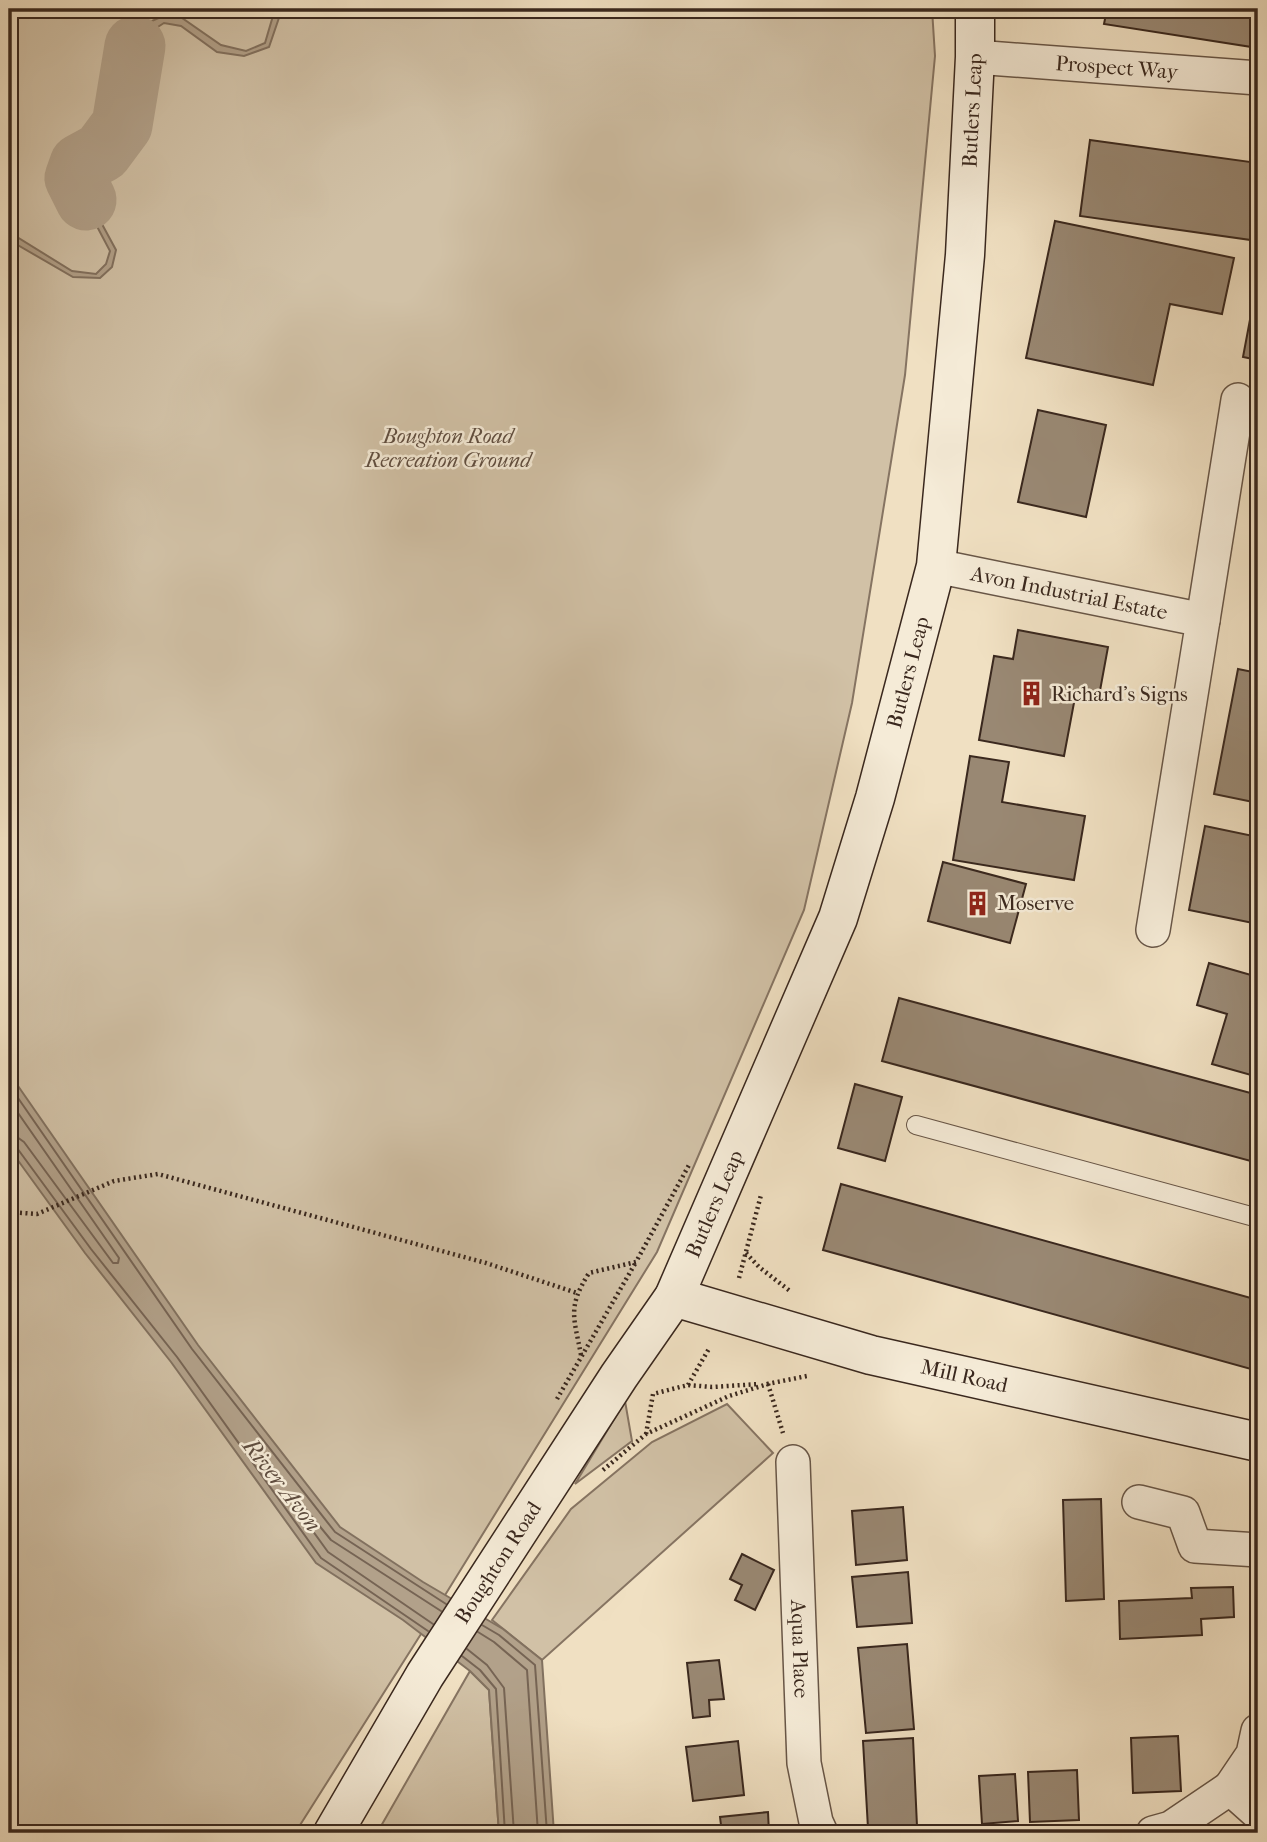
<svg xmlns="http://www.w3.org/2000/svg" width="1267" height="1842" viewBox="0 0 1267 1842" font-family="'IM FELL French Canon',serif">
<rect width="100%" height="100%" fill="#f0e0c2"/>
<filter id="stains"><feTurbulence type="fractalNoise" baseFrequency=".00286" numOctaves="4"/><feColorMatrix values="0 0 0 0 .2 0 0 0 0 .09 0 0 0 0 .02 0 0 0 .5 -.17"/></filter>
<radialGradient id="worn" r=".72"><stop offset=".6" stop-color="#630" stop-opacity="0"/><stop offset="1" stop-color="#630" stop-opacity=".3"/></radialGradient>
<!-- green -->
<g fill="#d1c1a6" stroke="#867462" stroke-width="2">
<polygon points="9,9 932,9 935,56 905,375 852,703 804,910 657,1252 421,1634 295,1833 9,1833"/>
<polygon points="625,1401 632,1441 575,1484"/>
<polygon points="727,1404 773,1453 542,1660 492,1620 571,1509 652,1442"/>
<polygon points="470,1671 489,1690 499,1833 377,1833"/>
</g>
<!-- water -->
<g fill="#b2a18a" stroke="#82715f" stroke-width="2">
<polygon points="275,9 282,9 269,47 244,56 217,52 181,26 164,23 139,39 124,130 105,152 81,167 77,178 116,250 112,267 100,278 73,277 9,240 9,233 12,234 72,271 96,274 106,264 110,251 72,179 75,164 102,146 120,130 133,36 145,24 163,16 182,18 221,45 246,51 265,43"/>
<polygon points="9,1073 198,1345 340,1527 423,1582 503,1629 542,1660 554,1833 499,1833 489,1690 470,1671 403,1620 316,1563 171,1362 85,1253 9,1148"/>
</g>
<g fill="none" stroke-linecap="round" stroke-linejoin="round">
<!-- shore -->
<g stroke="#766454" stroke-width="2">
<polyline points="9,1085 192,1349 335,1532 446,1604"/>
<polyline points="9,1100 119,1258 118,1263 113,1263 24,1142 17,1137 9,1136"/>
<polyline points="9,1145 17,1148 91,1249 177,1357 321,1558 428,1631"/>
<polyline points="433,1624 328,1552 294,1505 294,1501 299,1501 331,1540 441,1611"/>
<polyline points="482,1625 499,1635 535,1665 547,1833"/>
<polyline points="478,1632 494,1642 527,1670 538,1833"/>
<polyline points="467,1649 487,1665 504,1688 514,1833"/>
<polyline points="462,1656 480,1670 496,1689 505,1833"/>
</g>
<!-- river -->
<polyline stroke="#b2a18a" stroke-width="61" points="86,200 75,178 80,164 102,152 122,125 135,46"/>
</g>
<!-- building -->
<g fill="#998873" stroke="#3a281e" stroke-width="2">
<polygon points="1107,9 1258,9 1258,48 1104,24"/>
<polygon points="1090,140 1258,163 1258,241 1080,216"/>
<polygon points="1055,221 1234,258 1222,314 1170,304 1153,385 1026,358"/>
<polygon points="1258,277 1258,360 1243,357"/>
<polygon points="1038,410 1106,425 1086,517 1018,502"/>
<polygon points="1258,584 1258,614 1251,613"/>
<polygon points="1018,630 1108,647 1099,696 1076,692 1064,756 979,740 994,656 1013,659"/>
<polygon points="1238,669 1258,673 1258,803 1214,794"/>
<polygon points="970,756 1009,762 1002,802 1085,816 1074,880 953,860"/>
<polygon points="1205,826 1258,837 1258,924 1189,910"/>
<polygon points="943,862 1026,884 1010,943 928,921"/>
<polygon points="1209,963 1258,977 1258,1077 1212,1064 1227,1014 1197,1005"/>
<polygon points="899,998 1258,1095 1258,1163 882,1061"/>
<polygon points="855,1084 902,1097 885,1161 838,1148"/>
<polygon points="841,1184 1258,1300 1258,1371 823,1250"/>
<polygon points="1101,1499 1104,1599 1066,1601 1063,1500"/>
<polygon points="903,1507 907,1560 856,1565 852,1511"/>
<polygon points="742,1554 774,1570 755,1610 735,1600 742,1585 730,1579"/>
<polygon points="908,1572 912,1623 857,1627 852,1577"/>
<polygon points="1233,1587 1234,1617 1201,1619 1202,1635 1120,1639 1119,1601 1192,1598 1191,1588"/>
<polygon points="907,1644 914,1729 866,1733 858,1648"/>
<polygon points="719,1660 724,1699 709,1700 710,1716 693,1718 687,1663"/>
<polygon points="1178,1736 1181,1791 1133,1793 1131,1738"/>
<polygon points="913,1738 917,1826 868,1828 863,1741"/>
<polygon points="738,1741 744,1795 693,1801 686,1747"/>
<polygon points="1077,1770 1079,1820 1030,1822 1028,1772"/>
<polygon points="1015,1774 1018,1821 982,1824 979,1776"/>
<polygon points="768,1812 769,1833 722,1833 720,1817"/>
</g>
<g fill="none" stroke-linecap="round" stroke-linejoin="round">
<defs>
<polyline id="lane" points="916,1125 1258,1218"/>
<g id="street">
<path id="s1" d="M975,57l283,21"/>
<path id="s2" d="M936,566l267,54 -50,310"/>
<polyline points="1203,620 1238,400"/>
<path id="s3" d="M793,1462l11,301 12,59 5,11"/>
<polyline points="1139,1502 1183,1513 1195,1546 1258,1550"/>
<polyline points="1258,1731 1253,1754 1230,1788 1258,1813"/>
<polyline points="1153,1833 1171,1828 1230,1788"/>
</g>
<g id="secondary">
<path id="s4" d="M674,1297l197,58 387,87"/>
<path id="s5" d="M333,1833l92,-158 194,-299 55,-79 164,-379 37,-120 61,-232 29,-311 10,-198v-48"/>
</g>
</defs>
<!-- lane casing -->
<use href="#lane" stroke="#685647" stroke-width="20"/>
<!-- street casing -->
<use href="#street" stroke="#685647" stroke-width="36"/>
<!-- secondary casing -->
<use href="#secondary" stroke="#3a281e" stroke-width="41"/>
<!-- path -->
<g stroke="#3a281e" stroke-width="4.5" stroke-dasharray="2 3.5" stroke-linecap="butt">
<polyline points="9,1212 37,1214 114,1181 158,1174 486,1263 577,1293"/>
<polyline points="746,1253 759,1267 790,1291"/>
<polyline points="739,1278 761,1195"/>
<path d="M581,1355c-7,-38 -14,-47 8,-82l47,-11 53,-97"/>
<polyline points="767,1384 807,1376"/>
<polyline points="768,1384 783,1433"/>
<polyline points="688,1385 710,1347"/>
<polyline points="557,1399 636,1262"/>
<polyline points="646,1434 653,1394 688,1385 712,1387 759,1384"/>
<polyline points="603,1470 646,1434 729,1396 768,1384"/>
</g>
<!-- lane -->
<use href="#lane" stroke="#f5ebd7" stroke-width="18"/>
<!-- street -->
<use href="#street" stroke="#f5ebd7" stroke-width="33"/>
<!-- secondary -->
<use href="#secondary" stroke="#f5ebd7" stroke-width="38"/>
</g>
<!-- icons -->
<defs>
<symbol id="building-bare" viewBox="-9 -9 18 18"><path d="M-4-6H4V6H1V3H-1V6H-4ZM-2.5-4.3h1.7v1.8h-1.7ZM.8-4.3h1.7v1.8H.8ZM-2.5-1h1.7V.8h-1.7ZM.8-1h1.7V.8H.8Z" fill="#8f2418" stroke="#f5ebd7" stroke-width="2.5" paint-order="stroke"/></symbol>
</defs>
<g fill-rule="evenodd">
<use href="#building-bare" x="1014" y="676" width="35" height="35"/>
<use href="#building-bare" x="960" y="886" width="35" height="35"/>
</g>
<g text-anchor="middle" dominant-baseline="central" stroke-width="5" stroke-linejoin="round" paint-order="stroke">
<!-- street labels -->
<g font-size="21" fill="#3a281e" stroke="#f5ebd7">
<text stroke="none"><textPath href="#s1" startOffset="142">Prospect Way</textPath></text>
<text stroke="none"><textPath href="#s5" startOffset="1871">Butlers Leap</textPath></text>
<text stroke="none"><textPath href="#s2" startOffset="136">Avon Industrial Estate</textPath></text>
<text stroke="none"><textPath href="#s5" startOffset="1304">Butlers Leap</textPath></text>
<text stroke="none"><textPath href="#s5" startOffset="737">Butlers Leap</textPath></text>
<text stroke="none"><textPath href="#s4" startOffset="301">Mill Road</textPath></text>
<text stroke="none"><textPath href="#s5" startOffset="317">Boughton Road</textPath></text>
<text stroke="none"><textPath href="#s3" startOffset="187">Aqua Place</textPath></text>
</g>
<!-- park labels -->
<g font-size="21" font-style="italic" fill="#604e40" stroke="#f5ebd7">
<text x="448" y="436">Boughton Road<tspan x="448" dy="24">Recreation Ground</tspan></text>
</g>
<!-- poi labels -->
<g font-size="21" fill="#3a281e" stroke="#f5ebd7" text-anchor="start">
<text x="1051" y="694">Richard’s Signs</text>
<text x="997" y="903">Moserve</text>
</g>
<!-- water labels -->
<g font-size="23" font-style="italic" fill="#5e4c3e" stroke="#f5ebd7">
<text transform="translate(282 1485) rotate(52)">River Avon</text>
</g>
</g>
<!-- margin -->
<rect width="1267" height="1842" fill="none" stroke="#f0e0c2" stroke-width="35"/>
<rect x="10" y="10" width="1246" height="1821" fill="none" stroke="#3a281e" stroke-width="3.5"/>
<rect x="18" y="18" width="1232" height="1807" fill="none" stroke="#3a281e" stroke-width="2"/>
<rect width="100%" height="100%" filter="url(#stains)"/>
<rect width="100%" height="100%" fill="url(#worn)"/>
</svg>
